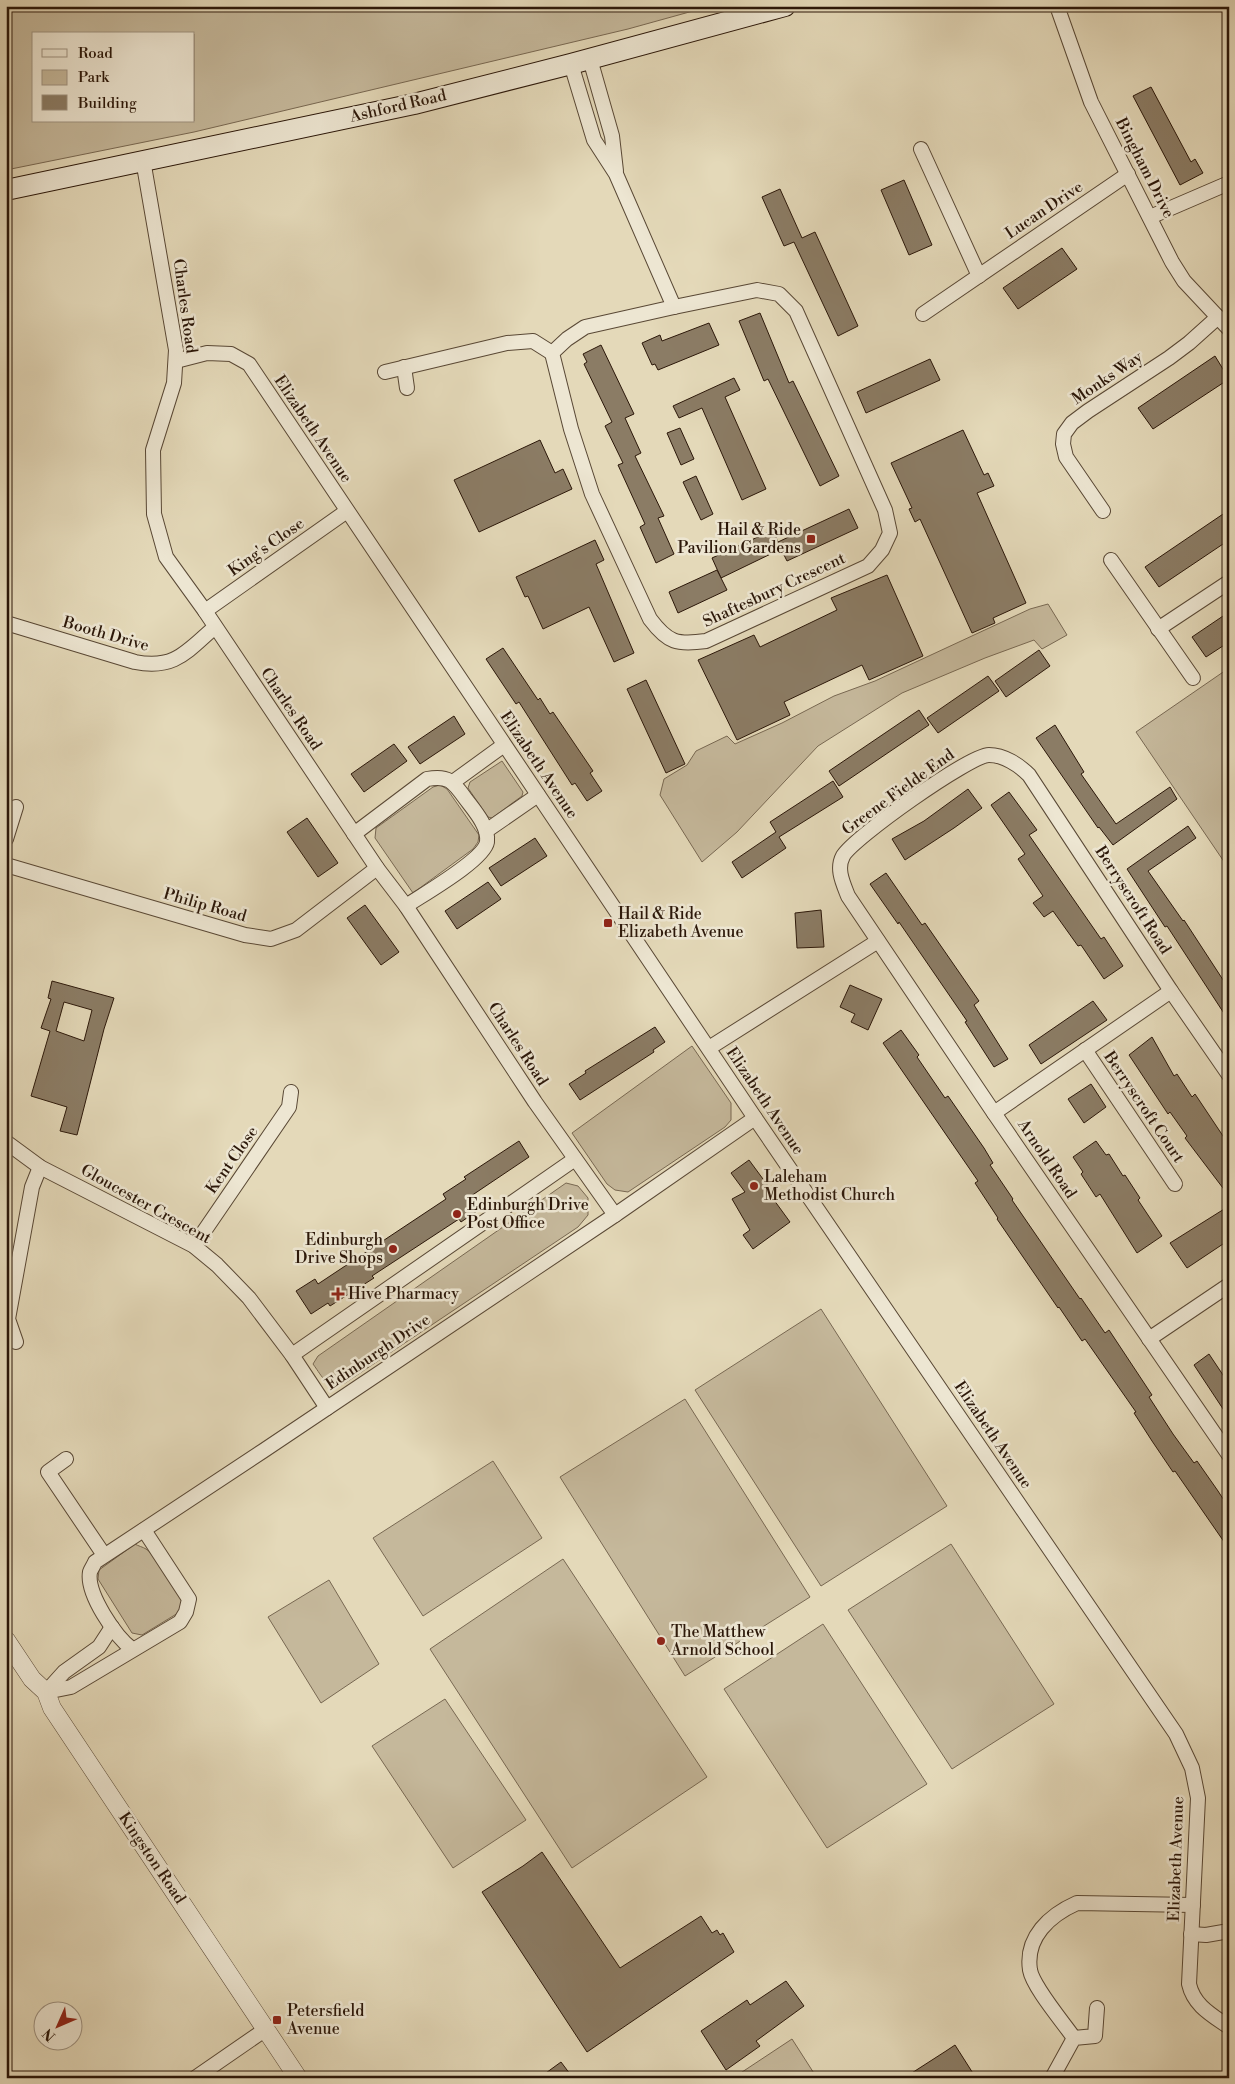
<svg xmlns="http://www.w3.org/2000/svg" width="1235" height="2084" viewBox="0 0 1235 2084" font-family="'Libre Bodoni',serif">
<rect width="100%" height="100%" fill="#e4d9b9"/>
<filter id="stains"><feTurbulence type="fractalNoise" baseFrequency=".004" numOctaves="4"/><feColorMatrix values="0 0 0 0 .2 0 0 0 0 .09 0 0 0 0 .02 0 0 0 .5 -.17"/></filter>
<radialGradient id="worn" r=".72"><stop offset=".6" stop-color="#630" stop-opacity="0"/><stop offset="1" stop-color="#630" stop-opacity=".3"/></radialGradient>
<!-- green -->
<g fill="#c5b89b" stroke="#786852" fill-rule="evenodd">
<path d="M20,6h691l-83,23 -434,103 -188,38v-159zM34,34h160v87h-160z"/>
<polygon points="1048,604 1067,635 1042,649 1034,640 985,658 902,693 818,746 737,832 702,862 660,795 664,779 687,765 696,751 727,736 735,744 782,723 834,696 875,681 1030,609"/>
<polygon points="1229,668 1229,869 1136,732"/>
<polygon points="502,761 523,792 522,796 492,818 488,817 468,788 470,782"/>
<polygon points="440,785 447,789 479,835 478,842 473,849 413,893 375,838 376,828 433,787"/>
<polygon points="692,1046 731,1103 731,1120 725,1127 628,1192 615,1190 607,1184 572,1133"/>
<path d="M566,1183l12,3 10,12v17l-10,12 -233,156c-20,4 -21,-4 -32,-19l5,-8z"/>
<polygon points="821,1309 947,1506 821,1586 695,1390"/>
<polygon points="685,1399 810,1597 685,1676 560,1477"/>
<polygon points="493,1461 542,1538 423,1616 373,1538"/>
<path d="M135,1544c3,2 8,3 11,5 13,9 35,43 37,58l-5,6 -36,22 -10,-2 -34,-54 1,-9z"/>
<polygon points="951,1544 1054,1704 952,1769 848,1610"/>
<polygon points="563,1559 707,1777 572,1868 430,1649"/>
<polygon points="329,1580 379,1664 321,1703 268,1617"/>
<polygon points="823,1624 927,1784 827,1848 724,1689"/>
<polygon points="445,1699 526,1820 453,1868 372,1746"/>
<polygon points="792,2039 817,2078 733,2078"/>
</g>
<!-- building -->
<g fill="#8b7c65" stroke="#2b1709" fill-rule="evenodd">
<polygon points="1151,87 1191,162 1195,159 1203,173 1180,185 1133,96"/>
<polygon points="904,180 932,245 909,255 881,190"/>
<polygon points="780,189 802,238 815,232 858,326 838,336 794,242 784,246 762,197"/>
<polygon points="1062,248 1077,269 1018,309 1003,288"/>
<polygon points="760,313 789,383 793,381 839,476 820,486 768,379 764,381 739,321"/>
<polygon points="709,323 719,345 658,370 655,364 652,365 642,343 660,335 662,341"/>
<polygon points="601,345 634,414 625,418 641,453 635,456 664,516 658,518 674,554 656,563 640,527 645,524 618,465 623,463 605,426 612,422 584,364 587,362 583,354"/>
<polygon points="1215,356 1229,379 1153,429 1138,408"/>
<polygon points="930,359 940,380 866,413 857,392"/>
<polygon points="734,378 740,390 725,397 766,489 742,500 702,408 679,418 673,406"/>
<polygon points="680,428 694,459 681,465 667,433"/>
<polygon points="963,430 984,475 988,473 994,486 977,493 1026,603 993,618 995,623 972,633 920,519 915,522 909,509 912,508 891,463"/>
<polygon points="540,440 555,473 563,469 572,489 479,532 454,480"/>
<polygon points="696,476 713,514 701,520 683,482"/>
<polygon points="849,509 858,528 787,561 781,549 721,578 712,558 773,530 778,542"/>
<polygon points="1229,510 1229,540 1159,587 1145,567"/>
<polygon points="595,540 604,560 596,564 634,653 614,662 589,607 543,629 528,596 525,597 516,577"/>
<polygon points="717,570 727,590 678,613 669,592"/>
<polygon points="887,575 923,656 869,680 862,665 784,702 790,715 737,740 698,660 754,635 760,647 837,610 831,598"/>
<polygon points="1229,612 1229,642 1206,657 1192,637"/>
<polygon points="503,648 538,700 540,698 550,714 553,712 593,771 590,773 602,791 587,801 575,783 572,785 519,702 516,704 486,659"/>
<polygon points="1039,650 1050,666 1006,697 995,681"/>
<polygon points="988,676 999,691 938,733 927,718"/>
<polygon points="646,680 685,764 666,773 627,689"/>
<polygon points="919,710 929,725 839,786 829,771"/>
<polygon points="454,716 465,734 420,764 408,747"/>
<polygon points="1055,725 1084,772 1081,774 1116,824 1170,787 1177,799 1113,845 1099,827 1098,828 1036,738"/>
<polygon points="394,744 407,761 364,792 351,774"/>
<polygon points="833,781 843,797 779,837 786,848 742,878 732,862 776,832 770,822"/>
<polygon points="968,789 982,808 954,828 905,860 892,839 924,821"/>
<polygon points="1009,792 1037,830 1029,835 1101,939 1104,937 1123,966 1104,979 1081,945 1078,946 1053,911 1044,917 1033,903 1043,896 1018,859 1025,854 991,805"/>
<polygon points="307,818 338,863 318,877 287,832"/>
<polygon points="1188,826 1196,838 1148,871 1183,921 1184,920 1229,989 1229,1021 1167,926 1165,927 1127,869"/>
<polygon points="535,838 547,856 501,886 489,868"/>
<polygon points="886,873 922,925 925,923 979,1001 974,1005 1008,1059 994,1067 965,1022 967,1021 899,922 898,924 870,884"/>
<polygon points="488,882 501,899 457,929 445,911"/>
<polygon points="365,905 399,952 381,965 347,918"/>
<polygon points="821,910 824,947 797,948 795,913"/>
<path d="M52,981l62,17 -10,31 -27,106 -17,-4 7,-24 -36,-11 19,-65 -9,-3 10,-29 -3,-1zM64,1002l28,8 -8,31 -28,-10z"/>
<polygon points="850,985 882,999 868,1030 851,1022 855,1014 840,1007"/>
<polygon points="1093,1001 1107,1020 1041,1064 1029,1045"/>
<polygon points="655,1027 665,1042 653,1050 654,1052 580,1100 569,1084 586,1073 585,1071"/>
<polygon points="901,1030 919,1055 917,1057 932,1079 945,1098 948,1096 984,1148 993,1163 990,1165 1013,1199 1012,1200 1080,1299 1081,1298 1105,1333 1109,1330 1152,1395 1149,1397 1173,1434 1194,1463 1197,1461 1218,1491 1229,1508 1229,1549 1175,1471 1173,1472 1152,1441 1134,1413 1136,1412 1085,1339 1082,1341 1059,1307 1058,1308 997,1219 998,1218 975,1183 978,1181 883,1043"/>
<polygon points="1152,1037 1174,1076 1177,1074 1192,1097 1195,1094 1229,1145 1229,1196 1185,1138 1187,1136 1170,1112 1168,1114 1129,1055"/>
<polygon points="1091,1084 1106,1107 1084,1123 1068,1099"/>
<polygon points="519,1141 529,1157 468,1198 477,1211 461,1222 459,1219 372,1276 374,1278 330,1306 328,1303 311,1314 296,1291 315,1279 318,1284 446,1199 443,1194 466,1179 464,1177"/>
<polygon points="1096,1141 1106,1155 1109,1154 1123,1176 1125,1175 1140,1198 1138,1200 1162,1236 1137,1253 1100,1194 1096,1197 1081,1174 1083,1172 1073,1157"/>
<polygon points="749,1160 777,1198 774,1200 790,1222 753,1249 743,1235 750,1230 732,1199 745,1192 731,1173"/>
<polygon points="1229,1206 1229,1240 1187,1268 1170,1243"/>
<polygon points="1209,1354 1229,1384 1229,1418 1194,1365"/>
<polygon points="542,1852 620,1968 701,1916 712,1933 717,1930 720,1935 723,1933 734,1952 587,2052 482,1892 523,1866"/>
<polygon points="786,1981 804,2006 756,2041 760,2046 726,2070 701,2031 747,2000 750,2005"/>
<polygon points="955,2045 976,2078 904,2078 946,2051"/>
<polygon points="561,2062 573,2078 539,2078"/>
</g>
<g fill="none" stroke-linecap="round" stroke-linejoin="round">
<defs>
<g id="minor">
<polyline points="1057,6 1091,102 1172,262 1184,281 1229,329"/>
<polyline points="590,59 612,136 616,171"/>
<polyline points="571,64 594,140 616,174 674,307"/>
<polyline points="921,149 979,276"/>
<polyline points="143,160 176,350 174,383 153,450 154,514 166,557 205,611 377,868 406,906 535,1102 615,1215"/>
<polyline points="1150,217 1229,183"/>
<path d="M757,290l22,4 17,17 89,199 5,23 -8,17 -14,16 -162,75c-29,4 -38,2 -56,-22l-58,-125 -21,-65 -19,-76 15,-14 18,-12 89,-20z"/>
<polyline points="923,314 1128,174"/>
<path d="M176,361l31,-8 24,1 18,10 506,754 421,616 16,34 6,30 -9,186c5,22 23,31 40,43"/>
<polyline points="404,367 407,388"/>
<polyline points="385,372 507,343 533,341 552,353"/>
<polyline points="1103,511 1066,457 1063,444 1064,434 1072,423 1088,411 1169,358 1189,343 1218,317"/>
<polyline points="1111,560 1193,678"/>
<polyline points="205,611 347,511"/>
<path d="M6,623l129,39c40,8 52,-11 80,-35"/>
<polyline points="1158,629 1229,582"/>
<polyline points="453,782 504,745"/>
<polyline points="486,831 538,795"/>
<path d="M354,834l73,-55c21,-4 26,2 38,19 8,11 24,28 22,44 -3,18 -65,53 -81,64"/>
<polyline points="6,839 16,807"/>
<polyline points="6,865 245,935 271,939 296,930 377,868"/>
<polyline points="709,1048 878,941"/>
<polyline points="1085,1050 1175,1184"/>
<path d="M1229,1075l-58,-84 -142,-216c-10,-10 -25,-20 -40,-20 -19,0 -136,83 -146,101 -7,13 0,27 5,40l146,217 235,342"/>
<polyline points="994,1113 1171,991"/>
<polyline points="6,1142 40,1167 194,1246 217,1265 249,1298 292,1355 327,1408"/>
<polyline points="194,1246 289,1107 291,1092"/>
<polyline points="1149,1339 1229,1285"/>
<polyline points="16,1342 8,1319 32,1187 40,1167"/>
<polyline points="292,1355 575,1159"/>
<polyline points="66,1459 48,1472 104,1555"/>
<path d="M132,1649c-16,-12 -46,-55 -42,-77 1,-3 4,-7 5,-10l168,-111 352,-236 140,-97"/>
<polyline points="46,1692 71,1687 180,1622 186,1612 189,1599 144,1530"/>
<polyline points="46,1692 64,1672 99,1647 112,1627"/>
<polyline points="1191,1934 1206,1935 1229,1931"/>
<path d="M1074,2038c-11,-16 -41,-51 -44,-68 -5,-33 20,-55 47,-67l116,2"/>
<polyline points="195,2078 266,2029"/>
<polyline points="1052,2078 1074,2038 1095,2036 1097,2008"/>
</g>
<polyline id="tertiary" points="6,1640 32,1679 46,1692 52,1708 298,2078"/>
<polyline id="secondary" points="6,190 414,104 571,64 785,6"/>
</defs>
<!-- minor casing -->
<use href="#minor" stroke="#594835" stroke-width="16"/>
<!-- tertiary casing -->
<use href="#tertiary" stroke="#594835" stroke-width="19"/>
<!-- secondary casing -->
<use href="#secondary" stroke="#2b1709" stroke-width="22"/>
<!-- minor -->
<use href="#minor" stroke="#ede6d2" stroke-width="14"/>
<!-- tertiary -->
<use href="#tertiary" stroke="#ede6d2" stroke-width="18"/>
<!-- secondary -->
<use href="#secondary" stroke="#ede6d2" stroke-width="20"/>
</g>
<!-- markers -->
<g fill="#8f2418" stroke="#ede6d2" stroke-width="2">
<rect x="806" y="534" width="10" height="10" rx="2.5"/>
<rect x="603" y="918" width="10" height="10" rx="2.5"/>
<circle cx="754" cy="1186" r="5"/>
<circle cx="457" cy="1214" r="5"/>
<circle cx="393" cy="1249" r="5"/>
<path d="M335.5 1286.5h5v5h5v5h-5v5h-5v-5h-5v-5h5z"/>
<circle cx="661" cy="1641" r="5"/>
<rect x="272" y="2015" width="10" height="10" rx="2.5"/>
</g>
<g text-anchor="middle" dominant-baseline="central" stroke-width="5" stroke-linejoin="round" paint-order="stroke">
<!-- street labels -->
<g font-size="16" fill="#2b1709" stroke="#ede6d2">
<text transform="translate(398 106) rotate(-13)">Ashford Road</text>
<text transform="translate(1145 168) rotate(63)">Bingham Drive</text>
<text transform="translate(1044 210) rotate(-34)">Lucan Drive</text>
<text transform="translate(185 306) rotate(82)">Charles Road</text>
<text transform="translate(1107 378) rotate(-34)">Monks Way</text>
<text transform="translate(313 429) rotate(56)">Elizabeth Avenue</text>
<text transform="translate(266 547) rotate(-35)">King's Close</text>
<text transform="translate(774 590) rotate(-25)">Shaftesbury Crescent</text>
<text transform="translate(106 634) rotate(16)">Booth Drive</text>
<text transform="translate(291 709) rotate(56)">Charles Road</text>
<text transform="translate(539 765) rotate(56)">Elizabeth Avenue</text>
<text transform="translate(898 792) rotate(-36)">Greene Fielde End</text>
<text transform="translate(1133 900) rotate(57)">Berryscroft Road</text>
<text transform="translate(205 905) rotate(16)">Philip Road</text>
<text transform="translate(518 1044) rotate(57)">Charles Road</text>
<text transform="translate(765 1101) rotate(56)">Elizabeth Avenue</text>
<text transform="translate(1144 1107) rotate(56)">Berryscroft Court</text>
<text transform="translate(1047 1159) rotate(56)">Arnold Road</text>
<text transform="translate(232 1160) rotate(-55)">Kent Close</text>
<text transform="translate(146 1204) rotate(29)">Gloucester Crescent</text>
<text transform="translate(378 1352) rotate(-34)">Edinburgh Drive</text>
<text transform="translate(993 1435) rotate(56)">Elizabeth Avenue</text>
<text transform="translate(152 1858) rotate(56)">Kingston Road</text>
<text transform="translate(1176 1859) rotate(-88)">Elizabeth Avenue</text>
</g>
<!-- poi labels -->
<g font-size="16" fill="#2b1709" stroke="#ede6d2" text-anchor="start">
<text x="801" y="530" text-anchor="end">Hail &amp; Ride<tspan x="801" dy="18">Pavilion Gardens</tspan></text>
<text x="618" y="914">Hail &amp; Ride<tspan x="618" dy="18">Elizabeth Avenue</tspan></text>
<text x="764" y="1177">Laleham<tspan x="764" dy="18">Methodist Church</tspan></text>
<text x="467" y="1205">Edinburgh Drive<tspan x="467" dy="18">Post Office</tspan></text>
<text x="383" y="1240" text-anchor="end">Edinburgh<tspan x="383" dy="18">Drive Shops</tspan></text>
<text x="348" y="1294">Hive Pharmacy</text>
<text x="671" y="1632">The Matthew<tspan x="671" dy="18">Arnold School</tspan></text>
<text x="287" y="2011">Petersfield<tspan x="287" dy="18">Avenue</tspan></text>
</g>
</g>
<!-- margin -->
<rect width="1235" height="2084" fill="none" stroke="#e4d9b9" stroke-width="25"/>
<rect x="8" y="8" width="1220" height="2069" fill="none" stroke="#2b1709" stroke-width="2.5"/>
<rect x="12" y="12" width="1210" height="2059" fill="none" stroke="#2b1709"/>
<!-- legend -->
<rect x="32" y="32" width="162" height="90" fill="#ede6d2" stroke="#9f9382"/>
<rect x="42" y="49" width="25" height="8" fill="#ede6d2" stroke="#9f9382"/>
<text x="78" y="58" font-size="15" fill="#2b1709">Road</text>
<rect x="42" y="70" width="25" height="15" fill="#c5b89b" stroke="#9f9382"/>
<text x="78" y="82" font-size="15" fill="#2b1709">Park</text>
<rect x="42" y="95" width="25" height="15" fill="#8b7c65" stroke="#9f9382"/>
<text x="78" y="108" font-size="15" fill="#2b1709">Building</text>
<!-- north arrow -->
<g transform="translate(58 2026) rotate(225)"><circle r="24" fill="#ede6d2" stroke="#9f9382"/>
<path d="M0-4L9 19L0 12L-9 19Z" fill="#8f2418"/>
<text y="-8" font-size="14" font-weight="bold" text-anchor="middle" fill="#2b1709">N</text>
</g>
<rect width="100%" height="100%" filter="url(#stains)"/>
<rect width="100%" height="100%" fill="url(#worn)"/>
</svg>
